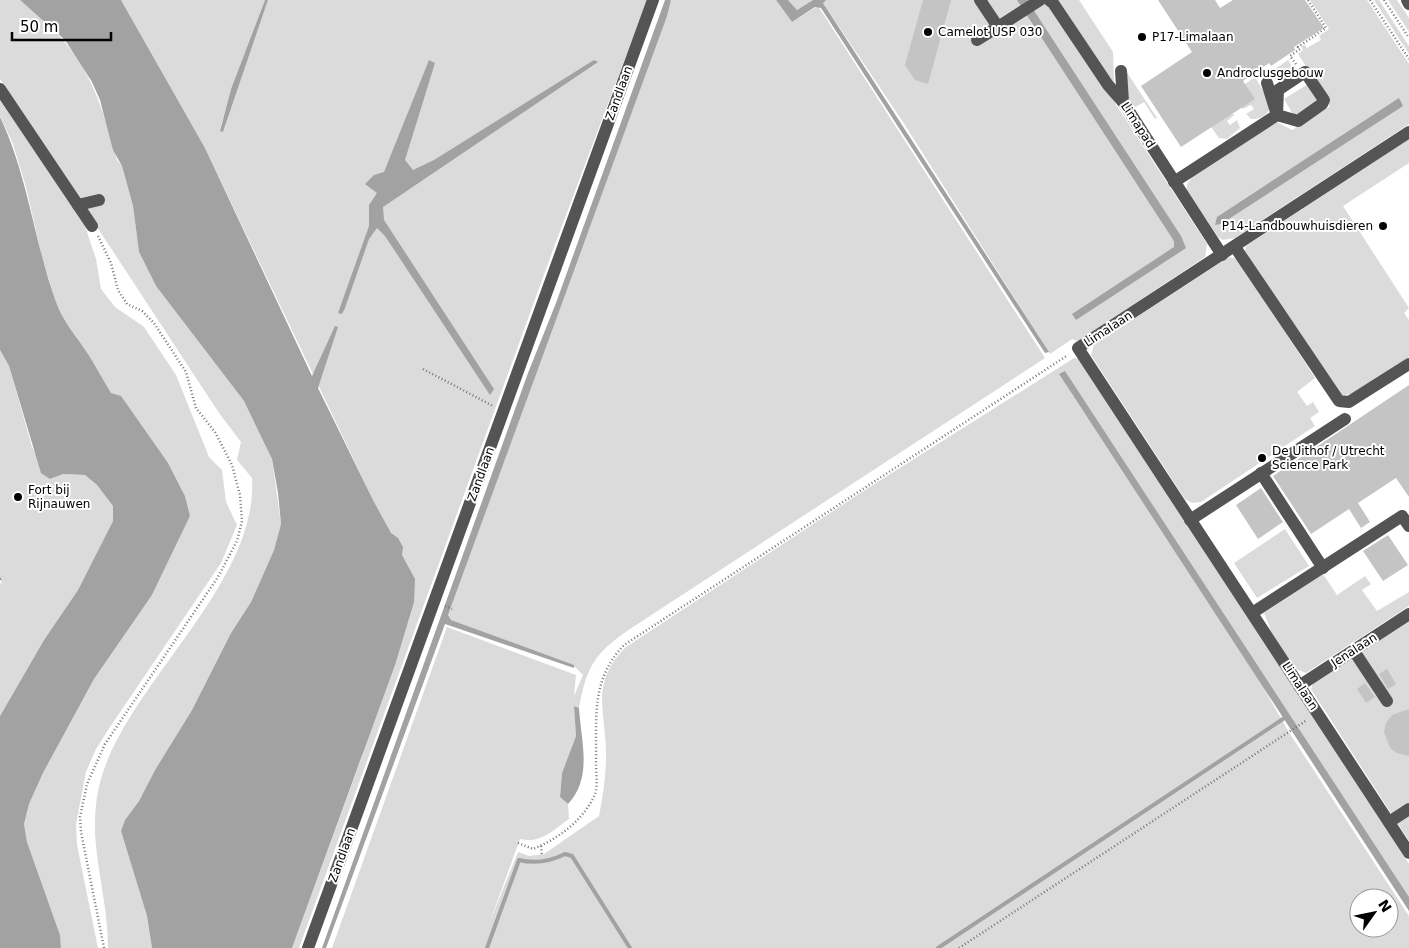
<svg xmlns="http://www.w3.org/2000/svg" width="1409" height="948" viewBox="0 0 1409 948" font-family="'DejaVu Sans',sans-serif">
<rect width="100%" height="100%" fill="#fff"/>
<!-- green -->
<g fill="#dbdbdb" fill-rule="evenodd">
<path d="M0,0c6,0 14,0 19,0 7,2 16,12 21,17 48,42 61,84 77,143l5,6 11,40 6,46 17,34 88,115 15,28 13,30 9,65 -7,26 -23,52 -20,31 -39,77 -37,60 -16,31 -14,19 -4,11 26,85 5,32h-44c0,-66 -28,-116 -2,-184 36,-92 152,-186 146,-286l-15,-18 4,-18 -22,-29 -219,-334z"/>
<polygon points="121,0 265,0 231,89 220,130 223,132 268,0 647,0 557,239 299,948 292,948 363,754 374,502 205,148"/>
<path d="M671,0h105l16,22 26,-16 227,352 -412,269c-37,25 -46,37 -54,81l-5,-2 2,30 -14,37 -2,24 8,7 1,15c-16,11 -28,25 -49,20l-31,85 29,-72 11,4 15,-2 55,-38c4,-20 7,-40 7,-61 0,-45 -17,-71 20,-108l239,-157 209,-132 6,1 329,505v33l-127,-194 -19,-16 27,47 119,182v32h-1077l115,-321 129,48 -2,21 9,-21 -10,-10 -122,-45 -3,-5zM1359,898h30v30h-30z"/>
<polygon points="788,0 813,0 797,10"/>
<polygon points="821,0 1079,0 1113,52 1115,103 1207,244 1205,257 1078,341 1072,339 1050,354 903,122"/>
<polygon points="1310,0 1367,0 1409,64 1409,124 1235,238 1223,240 1218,237 1187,190 1187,184 1192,177 1277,122 1292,130 1329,107 1329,101 1298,54 1303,50 1301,46 1305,45 1307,48 1321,40 1319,36 1329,29"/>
<polygon points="1374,0 1379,0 1409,46 1409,54"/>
<polygon points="1388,0 1397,0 1409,18 1409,32"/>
<polygon points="1288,60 1292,67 1288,76 1277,80 1268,74"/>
<polygon points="1126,71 1157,118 1155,119 1144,102 1134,108 1127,97"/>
<path d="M1255,77l17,29c-5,8 -11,14 -21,13l-5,-5 8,-5 -3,-4 -8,4 -2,-2 4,-23z"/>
<polygon points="1308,84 1319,100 1294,116 1284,99"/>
<polygon points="0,97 85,226 96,259 101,289 115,307 144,327 176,375 209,457 222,470 226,502 237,525 221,563 108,730 96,749 86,772 76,824 77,845 98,948 61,948 60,935 27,842 24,824 29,804 43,773 94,679 152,595 190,516 185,496 168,463 111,394 87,353 66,325 56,303 42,257 26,187 13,144 0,116"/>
<polygon points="1233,113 1234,115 1227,121 1230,125 1237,120 1240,128 1227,139 1219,138 1211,127"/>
<polygon points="1409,139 1409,163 1343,206 1409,308 1404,313 1409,320 1409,357 1354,393 1340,396 1245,251 1246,246"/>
<polygon points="1229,257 1237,259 1244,269 1315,378 1297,392 1307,406 1313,402 1319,412 1310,418 1315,426 1201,502 1192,503 1185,499 1091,355 1094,345"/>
<polygon points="0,350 9,366 32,447 50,479 63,474 85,475 97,485 113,506 113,521 78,590 44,640 0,716 0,584 2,582 0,580"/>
<polygon points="1285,529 1309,566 1257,598 1234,563"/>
<polygon points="1323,574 1337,595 1365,576 1371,584 1362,590 1377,611 1409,592 1409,606 1306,673 1296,669 1273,636 1264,613"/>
<polygon points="1409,620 1409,841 1311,689 1313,683"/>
</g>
<!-- water -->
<g fill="#a2a2a2">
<polygon points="20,0 121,0 205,148 312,376 335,326 338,327 318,388 374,502 391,533 398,538 403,547 402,555 415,579 414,602 395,665 292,948 152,948 147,916 121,831 125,820 139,801 155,770 192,710 231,633 251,602 274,550 281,524 278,493 272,459 244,401 156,286 139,252 133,206 122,166 113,150 100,100 92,82 65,40"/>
<polygon points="265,0 268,0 223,132 220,131 231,89"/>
<polygon points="665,0 671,0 667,16 448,615 451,620 574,665 574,668 445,624 326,948 322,948 528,373 556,303"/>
<polygon points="776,0 788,0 797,10 813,0 826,0 823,3 1049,352 1045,353 821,8 815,7 792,22"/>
<polygon points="1017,0 1027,0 1181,236 1186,248 1076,320 1072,314 1174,247 1174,241"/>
<polygon points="429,60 435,63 405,160 413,170 434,160 594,60 598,62 383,207 384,220 494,389 490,395 385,236 377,228 369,239 345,308 342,314 338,313 369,226 369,205 377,193 365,184 374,175 384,172"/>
<polygon points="1399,98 1403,106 1221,224 1215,225 1217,217"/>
<path d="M0,117c28,59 34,124 56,185 7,20 20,34 32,52 8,13 15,26 23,39l10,3 47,67 17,33 5,20 -38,79 -58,84 -51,94 -14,31 -5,20 3,18 33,93 1,13h-61v-232l44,-76 34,-50 35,-69v-15l-16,-21 -12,-10 -22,-1 -13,5 -9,-6 -32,-107 -9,-16z"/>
<polygon points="1065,371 1409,897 1409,911 1067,386 1059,374"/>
<path d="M574,706l5,2c2,34 14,69 -11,96l-8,-7 2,-24 14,-37z"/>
</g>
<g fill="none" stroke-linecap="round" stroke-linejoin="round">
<!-- stream -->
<g stroke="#a2a2a2" stroke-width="4">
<path d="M487,948l32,-88c16,4 32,1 46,-6l7,2 58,92"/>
<polyline points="938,948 1283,719"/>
</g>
</g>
<!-- building -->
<g fill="#c4c4c4">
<polygon points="923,0 951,0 928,84 915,80 905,65"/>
<polygon points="1158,0 1215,0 1220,8 1233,0 1305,0 1324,28 1294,47 1295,50 1271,66 1269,63 1243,81 1255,99 1181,147 1141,86 1192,52"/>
<polygon points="1409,385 1409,497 1396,478 1358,503 1370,522 1361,528 1349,509 1311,534 1273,476"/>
<polygon points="1261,488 1283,522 1258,539 1236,505"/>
<polygon points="1388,535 1408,565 1383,581 1363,551"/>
<polygon points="1387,669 1396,684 1388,689 1379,674"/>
<polygon points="1365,683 1375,697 1366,703 1357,689"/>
<polygon points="1409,709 1409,756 1397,753 1390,748 1384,732 1386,723 1392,715"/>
</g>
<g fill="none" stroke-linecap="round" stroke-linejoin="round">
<!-- path -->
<g stroke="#767676" stroke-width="2.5" stroke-dasharray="1 2.5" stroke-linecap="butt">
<polyline points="1370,0 1409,59"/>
<polyline points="1384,0 1409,38"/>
<polyline points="1296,64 1290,56 1300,49 1298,47 1326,28 1308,0"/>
<polyline points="98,236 111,263 118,290 127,304 142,311 154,323 186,372 196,408 215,432 232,465 240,495 242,521 237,541 218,577 105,744 87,784 80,817 81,832 104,948"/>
<polyline points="423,369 493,406"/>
<polyline points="0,579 3,577"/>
<polyline points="445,606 452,609"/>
<path d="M518,843l15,6c25,-10 51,-29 62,-55 3,-8 1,-21 1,-30 1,-46 -6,-83 28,-119l444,-290"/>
<polyline points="541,846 542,856"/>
<polyline points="959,948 1307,720"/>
</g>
<!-- minor -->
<g stroke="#545454" stroke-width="12">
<polyline points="980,0 998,27 1040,0"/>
<polyline points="1049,0 1053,3 1108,85 1123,102 1222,255"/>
<polyline points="1407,0 1409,4"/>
<polyline points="977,40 998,27"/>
<polyline points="1121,71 1123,102"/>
<polygon points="1305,72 1324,100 1322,104 1298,121 1277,115 1278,90"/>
<polyline points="0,89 92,226"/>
<polyline points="1409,132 1078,348 1409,853"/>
<polyline points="1174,182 1277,115 1267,83"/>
<polyline points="78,205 99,200"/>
<polyline points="1235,247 1339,401 1349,402 1409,364"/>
<polyline points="1261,473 1323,568"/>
<polyline points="1190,520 1345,419"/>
<polyline points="1252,613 1402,516 1409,526"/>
<polyline points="1354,651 1387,701"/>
<polyline points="1299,686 1409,614"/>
<polyline points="1389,822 1409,809"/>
<polyline points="308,948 653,0"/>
</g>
</g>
<!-- markers -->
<g fill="#000" stroke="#fff" stroke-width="2">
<circle cx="928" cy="32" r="5"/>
<circle cx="1142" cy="37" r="5"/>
<circle cx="1207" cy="73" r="5"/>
<circle cx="1383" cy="226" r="5"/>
<circle cx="1262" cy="458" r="5"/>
<circle cx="18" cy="497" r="5"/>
</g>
<g text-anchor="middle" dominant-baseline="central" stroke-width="4" stroke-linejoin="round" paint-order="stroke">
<!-- poi labels -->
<g font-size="12" fill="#000" stroke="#fff" text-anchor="start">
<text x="938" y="32">Camelot USP 030</text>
<text x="1152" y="37">P17-Limalaan</text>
<text x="1217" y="73">Androclusgebouw</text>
<text x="1373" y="226" text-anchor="end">P14-Landbouwhuisdieren</text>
<text x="1272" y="451">De Uithof / Utrecht<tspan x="1272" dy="14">Science Park</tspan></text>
<text x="28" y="490">Fort bij<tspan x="28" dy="14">Rijnauwen</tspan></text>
</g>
<!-- street labels -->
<g font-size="12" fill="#000" stroke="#fff">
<text transform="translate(619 93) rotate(-70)">Zandlaan</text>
<text transform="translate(1138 125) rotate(57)">Limapad</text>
<text transform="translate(1108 329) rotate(-33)">Limalaan</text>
<text transform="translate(481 474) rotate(-70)">Zandlaan</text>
<text transform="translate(1354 650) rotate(-33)">Jenalaan</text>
<text transform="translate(1300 686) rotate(57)">Limalaan</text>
<text transform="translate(342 855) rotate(-70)">Zandlaan</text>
</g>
</g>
<!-- north arrow -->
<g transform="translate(1374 913) rotate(57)"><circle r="24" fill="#ffffff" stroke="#999999"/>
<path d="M0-4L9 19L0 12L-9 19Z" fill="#000000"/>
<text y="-8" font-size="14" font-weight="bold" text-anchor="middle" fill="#000000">N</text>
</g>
<!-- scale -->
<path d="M12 32v8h99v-8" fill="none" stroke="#000000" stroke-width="2.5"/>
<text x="20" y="32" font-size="15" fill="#000000" stroke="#ffffff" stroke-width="4" paint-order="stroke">50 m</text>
</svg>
